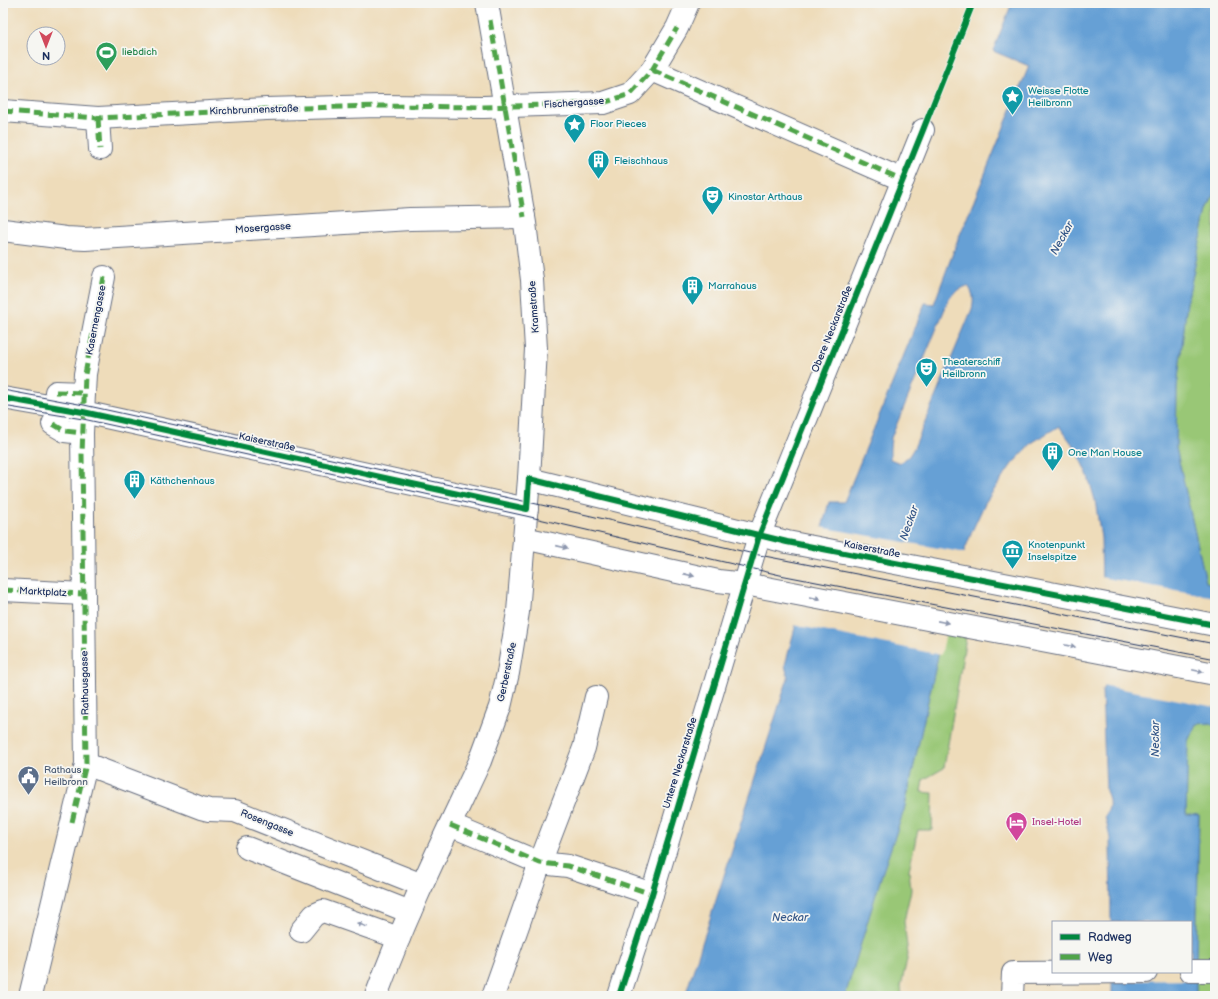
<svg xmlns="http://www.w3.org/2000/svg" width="1218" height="999" viewBox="0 0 1218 999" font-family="'Balsamiq Sans',sans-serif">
<rect width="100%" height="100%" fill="#f6f6f2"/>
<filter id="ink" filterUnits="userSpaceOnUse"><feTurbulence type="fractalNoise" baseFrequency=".025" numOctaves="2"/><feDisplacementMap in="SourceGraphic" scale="8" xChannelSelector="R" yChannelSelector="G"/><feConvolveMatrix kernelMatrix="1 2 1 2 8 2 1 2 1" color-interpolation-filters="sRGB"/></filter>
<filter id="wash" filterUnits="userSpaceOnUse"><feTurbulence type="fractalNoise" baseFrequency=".012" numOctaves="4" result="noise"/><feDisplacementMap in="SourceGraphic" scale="16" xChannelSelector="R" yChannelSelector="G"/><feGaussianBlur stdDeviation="0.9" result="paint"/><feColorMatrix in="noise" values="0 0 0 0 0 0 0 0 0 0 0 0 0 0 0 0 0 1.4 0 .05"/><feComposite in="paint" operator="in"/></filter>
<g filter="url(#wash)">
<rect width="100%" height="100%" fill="#eedcba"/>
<!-- green -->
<g fill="#99c776" stroke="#5a7b6a">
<polygon points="1215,190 1215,586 1206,582 1176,448 1177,387 1187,302 1207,210"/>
<polygon points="947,615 969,619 944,768 923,780 921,792 933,793 932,830 918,830 909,870 911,890 904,921 908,955 901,986 902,996 845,996 882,874 904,810"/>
<polygon points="1211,723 1215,726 1215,961 1196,961 1199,815 1186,814 1188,741 1196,724"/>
<rect x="1196" y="980" width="19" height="16"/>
</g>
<!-- water -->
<path fill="#66a0d5" stroke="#40689a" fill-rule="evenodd" d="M1012,3h203v187l-8,20 -20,92 -10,85 -1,61 30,134 9,4v140l-4,-3 -15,1 -8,17 -2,73 13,1 -3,146v35h-84v-14l79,-10v-50h-80l-1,-84 -5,-22c6,-8 5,-17 1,-25l-4,-101 2,-3 -3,-149 -6,-38 -7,-24 -13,-28 -16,-22 -26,16 -21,22 -27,39 -12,26 -13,33 -13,53 -43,195 -22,64 -37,122h-160l103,-318 -3,-13 44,-163h15l81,-199 9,1 23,-62 72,-176 -36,-15zM968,286c6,8 6,14 4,23l-58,139 -5,8 -9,7 -10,-4v-11l1,-10 58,-139c5,-7 10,-11 19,-13z"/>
<!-- pier -->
<g fill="#eedcba">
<polygon points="820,527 966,553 962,563 941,655 794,625"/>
<polygon points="1100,577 1215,597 1215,707 1102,685"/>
<polygon points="1109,972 1191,972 1198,980 1110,981"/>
</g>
</g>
<g filter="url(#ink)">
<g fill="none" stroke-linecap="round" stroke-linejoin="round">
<defs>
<g id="minor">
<polyline points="652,70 903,180"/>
<polyline points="3,111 98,118 266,109 379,106 484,107 603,103 630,94 652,70 677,28 688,3"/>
<polyline points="98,118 100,149"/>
<polyline points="3,230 66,238 85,239 410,219 524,217"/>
<polyline points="56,392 84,393"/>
<polyline points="3,398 83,412 527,509"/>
<polyline points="53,424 65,431 82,433"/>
<polyline points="529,479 787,542 1215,625"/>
<polyline points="524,538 718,581 745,584 1215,674"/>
<polyline points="3,590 84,594"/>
<polyline points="86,764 201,808 209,810 235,811 422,885"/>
<polyline points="450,825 540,863 568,866 652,894"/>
<polyline points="247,848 410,912"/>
<polyline points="301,931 314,915 323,911 399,938"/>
<polyline points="1191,971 1215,971"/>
<polyline points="30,996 86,764 82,433 85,374 104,277"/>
<path d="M376,996c30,-81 68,-158 104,-235l20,-54 8,-34 10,-61 11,-133 7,-130 -4,-69 -7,-57 -38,-220"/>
<polyline points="493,996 540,863 584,748 596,697"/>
<polyline points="619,996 652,894 759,536 923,130"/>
<polyline points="1012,996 1013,973 1146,972"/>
</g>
</defs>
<!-- minor casing -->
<use href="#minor" stroke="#656c7e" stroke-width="24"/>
<!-- minor -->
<use href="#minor" stroke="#fff" stroke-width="22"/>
<!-- tram -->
<g stroke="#1b2f5e" stroke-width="1">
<polyline points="3,390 84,405 587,515 754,554 1215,644"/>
<polyline points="3,406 83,419 526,516 780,575 1215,659"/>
</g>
<!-- quiet -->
<g stroke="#4fa44a" stroke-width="5" stroke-dasharray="10 5" stroke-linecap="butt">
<polyline points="490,20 524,217"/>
<polyline points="652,70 903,180"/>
<polyline points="3,111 98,118 266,109 379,106 484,107 603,103 630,94 652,70 677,28"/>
<polyline points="98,118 100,149"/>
<polyline points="56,392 84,393"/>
<polyline points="53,424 65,431 82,433"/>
<polyline points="3,590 84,594"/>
<polyline points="72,822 86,764 82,454 85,374 104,277"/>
<polyline points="450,825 540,863 568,866 652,894"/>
</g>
<defs>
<g id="cycleway">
<polyline points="3,398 83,412 527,509 529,479 787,542 1215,625"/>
<polyline points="619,996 652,894 759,536 923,130 973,3"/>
</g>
</defs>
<!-- cycleway casing -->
<use href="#cycleway" stroke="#f6f6f2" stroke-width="8"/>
<!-- cycleway -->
<use href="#cycleway" stroke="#00873e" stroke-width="6"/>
</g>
<!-- one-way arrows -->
<defs><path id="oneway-solid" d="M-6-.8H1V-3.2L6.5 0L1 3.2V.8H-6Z"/></defs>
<g fill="#8d97ae">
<use href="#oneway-solid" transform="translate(562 547) rotate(13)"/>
<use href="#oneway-solid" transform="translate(689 575) rotate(13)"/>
<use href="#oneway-solid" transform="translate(815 598) rotate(11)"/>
<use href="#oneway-solid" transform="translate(943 622) rotate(11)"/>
<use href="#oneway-solid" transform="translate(1070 646) rotate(11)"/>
<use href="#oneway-solid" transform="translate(1198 671) rotate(12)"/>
<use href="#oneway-solid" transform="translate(362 925) rotate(-160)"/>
</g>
</g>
<!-- icons -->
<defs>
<symbol id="stadium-pin" viewBox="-11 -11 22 30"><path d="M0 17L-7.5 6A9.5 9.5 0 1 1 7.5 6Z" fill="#2e9e5b" stroke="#f6f6f2"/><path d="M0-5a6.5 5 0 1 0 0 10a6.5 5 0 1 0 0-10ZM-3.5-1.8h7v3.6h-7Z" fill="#fff"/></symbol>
<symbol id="sight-pin" viewBox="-11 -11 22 30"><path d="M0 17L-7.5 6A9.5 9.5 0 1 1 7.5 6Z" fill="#0f9aa8" stroke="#f6f6f2"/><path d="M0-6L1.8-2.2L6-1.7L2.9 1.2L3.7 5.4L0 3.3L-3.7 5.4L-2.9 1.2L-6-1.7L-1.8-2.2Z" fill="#fff"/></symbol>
<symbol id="building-pin" viewBox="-11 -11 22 30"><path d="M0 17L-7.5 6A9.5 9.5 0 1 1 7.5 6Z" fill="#0f9aa8" stroke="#f6f6f2"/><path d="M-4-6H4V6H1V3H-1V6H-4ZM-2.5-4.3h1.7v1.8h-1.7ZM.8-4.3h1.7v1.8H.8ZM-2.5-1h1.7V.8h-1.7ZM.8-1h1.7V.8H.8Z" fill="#fff"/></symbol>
<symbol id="theatre-pin" viewBox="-11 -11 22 30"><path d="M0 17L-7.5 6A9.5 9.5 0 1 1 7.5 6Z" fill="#0f9aa8" stroke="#f6f6f2"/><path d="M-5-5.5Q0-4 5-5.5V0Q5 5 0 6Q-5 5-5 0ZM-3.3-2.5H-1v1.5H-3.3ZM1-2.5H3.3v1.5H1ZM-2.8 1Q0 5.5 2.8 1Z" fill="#fff"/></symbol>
<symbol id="museum-pin" viewBox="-11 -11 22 30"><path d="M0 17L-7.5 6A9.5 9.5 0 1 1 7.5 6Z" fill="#0f9aa8" stroke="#f6f6f2"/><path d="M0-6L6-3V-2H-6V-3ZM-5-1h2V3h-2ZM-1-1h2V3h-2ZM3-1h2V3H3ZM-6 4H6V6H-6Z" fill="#fff"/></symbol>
<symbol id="civic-pin" viewBox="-11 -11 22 30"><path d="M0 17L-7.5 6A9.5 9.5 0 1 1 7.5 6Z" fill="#5c6f8a" stroke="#f6f6f2"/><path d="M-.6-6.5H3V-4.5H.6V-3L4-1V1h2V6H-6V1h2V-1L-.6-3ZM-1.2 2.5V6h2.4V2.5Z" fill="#fff"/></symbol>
<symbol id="hotel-pin" viewBox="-11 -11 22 30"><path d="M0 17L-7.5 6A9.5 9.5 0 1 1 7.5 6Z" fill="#d1479c" stroke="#f6f6f2"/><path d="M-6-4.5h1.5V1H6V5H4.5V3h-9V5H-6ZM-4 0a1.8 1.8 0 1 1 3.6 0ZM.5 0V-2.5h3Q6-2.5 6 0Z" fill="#fff"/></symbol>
</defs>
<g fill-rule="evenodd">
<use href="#stadium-pin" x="94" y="40" width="25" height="34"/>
<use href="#sight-pin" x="1000" y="84" width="25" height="34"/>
<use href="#sight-pin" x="562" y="112" width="25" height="34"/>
<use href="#building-pin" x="586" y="148" width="25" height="34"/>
<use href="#theatre-pin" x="700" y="184" width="25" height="34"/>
<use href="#building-pin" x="680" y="274" width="25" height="34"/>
<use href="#theatre-pin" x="914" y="356" width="25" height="34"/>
<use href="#building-pin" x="1040" y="440" width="25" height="34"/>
<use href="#building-pin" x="122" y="468" width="25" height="34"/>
<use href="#museum-pin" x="1000" y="538" width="25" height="34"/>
<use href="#civic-pin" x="16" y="764" width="25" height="34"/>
<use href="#hotel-pin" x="1004" y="810" width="25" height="34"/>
</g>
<g text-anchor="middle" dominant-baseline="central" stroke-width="3.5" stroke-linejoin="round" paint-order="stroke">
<!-- leisure labels -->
<g font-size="10" fill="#27864d" stroke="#f6f6f2" text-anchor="start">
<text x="122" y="52">liebdich</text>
</g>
<!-- culture labels -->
<g font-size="10" fill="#0d838f" stroke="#f6f6f2" text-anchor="start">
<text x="1028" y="91">Weisse Flotte<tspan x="1028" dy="12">Heilbronn</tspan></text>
<text x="590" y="124">Floor Pieces</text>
<text x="614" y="161">Fleischhaus</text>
<text x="728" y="197">Kinostar Arthaus</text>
<text x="708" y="286">Marrahaus</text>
<text x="942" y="362">Theaterschiff<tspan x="942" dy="12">Heilbronn</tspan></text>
<text x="1068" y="453">One Man House</text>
<text x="150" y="481">Käthchenhaus</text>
<text x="1028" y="545">Knotenpunkt<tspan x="1028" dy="12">Inselspitze</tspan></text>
</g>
<!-- street labels -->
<g font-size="10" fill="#1b2f5e" stroke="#f6f6f2">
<text transform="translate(574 103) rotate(-4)">Fischergasse</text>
<text transform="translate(254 110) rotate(-2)">Kirchbrunnenstraße</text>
<text transform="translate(263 228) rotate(-4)">Mosergasse</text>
<text transform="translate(534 307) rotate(-94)">Kramstraße</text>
<text transform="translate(96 320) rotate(-79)">Kasernengasse</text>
<text transform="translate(832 329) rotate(-68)">Obere Neckarstraße</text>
<text transform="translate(267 442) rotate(12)">Kaiserstraße</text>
<text transform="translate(872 549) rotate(11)">Kaiserstraße</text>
<text transform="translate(43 592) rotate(3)">Marktplatz</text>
<text transform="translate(507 672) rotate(-78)">Gerberstraße</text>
<text transform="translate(85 683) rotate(-91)">Rathausgasse</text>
<text transform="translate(680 763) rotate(-73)">Untere Neckarstraße</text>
<text transform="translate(267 823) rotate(22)">Rosengasse</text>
</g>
<!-- service labels -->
<g font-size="10" fill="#4e5e75" stroke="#f6f6f2" text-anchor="start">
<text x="44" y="770">Rathaus<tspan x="44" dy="12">Heilbronn</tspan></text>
</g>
<!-- hotel labels -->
<g font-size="10" fill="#b23c85" stroke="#f6f6f2" text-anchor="start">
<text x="1032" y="822">Insel-Hotel</text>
</g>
<!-- water labels -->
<g font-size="11" font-style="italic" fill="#355788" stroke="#f6f6f2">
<text transform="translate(1062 238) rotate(-61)">Neckar</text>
<text transform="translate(909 523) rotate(-70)">Neckar</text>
<text transform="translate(1155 739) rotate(-90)">Neckar</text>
<text x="790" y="917">Neckar</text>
</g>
</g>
<!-- margin -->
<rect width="1218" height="999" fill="none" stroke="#f6f6f2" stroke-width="16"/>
<!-- legend -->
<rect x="1052" y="921" width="140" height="52" fill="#f6f6f2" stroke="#9ea6b7"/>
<rect x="1060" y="934" width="20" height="6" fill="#00873e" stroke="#9ea6b7"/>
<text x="1088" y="941" font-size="12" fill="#1b2f5e">Radweg</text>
<rect x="1060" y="954" width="20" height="6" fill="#4fa44a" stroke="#9ea6b7"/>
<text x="1088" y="961" font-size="12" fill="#1b2f5e">Weg</text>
<!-- north arrow -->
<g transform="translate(46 46) rotate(180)"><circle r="19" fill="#f6f6f2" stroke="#9ea6b7"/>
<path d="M0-3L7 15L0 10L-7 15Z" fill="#d1495b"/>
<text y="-6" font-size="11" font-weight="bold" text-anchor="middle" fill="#1b2f5e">N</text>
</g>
</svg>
